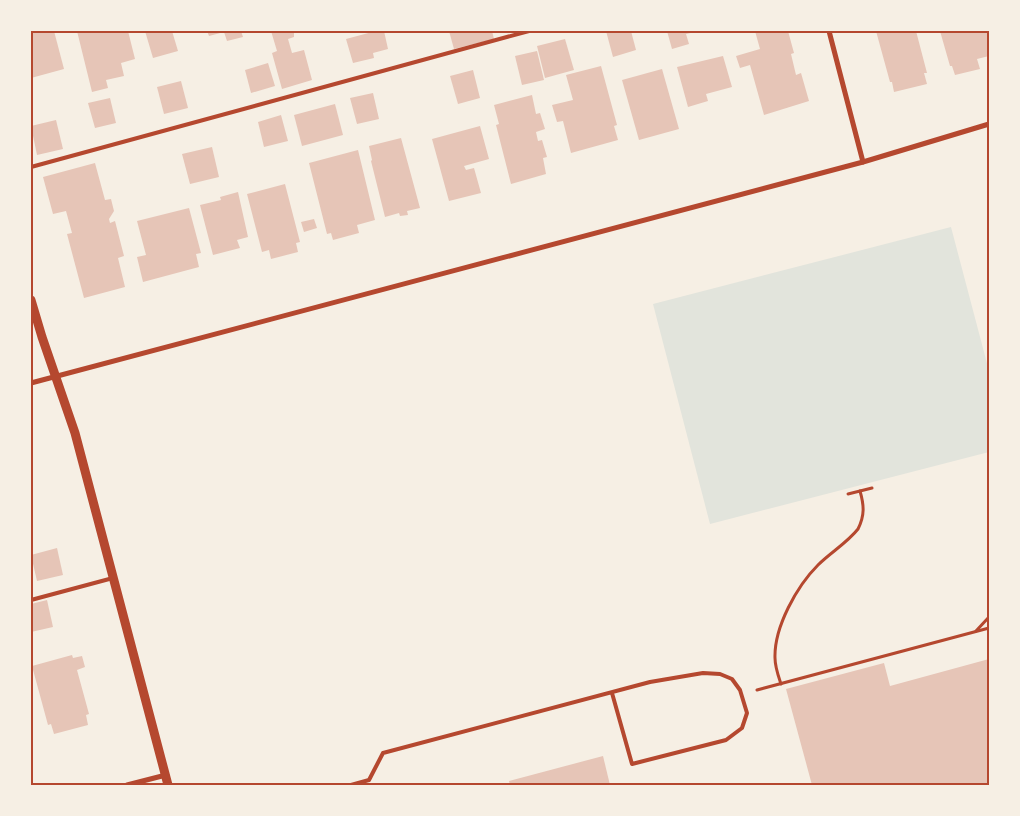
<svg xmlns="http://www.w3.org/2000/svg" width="1020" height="816" viewBox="0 0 1020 816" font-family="'Varela Round',sans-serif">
<rect width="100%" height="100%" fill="#f6efe4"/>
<!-- green -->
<polygon fill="#e2e4dc" points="951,227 989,371 989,452 710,524 653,304"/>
<!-- building -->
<g fill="#e6c5b7">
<polygon points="31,31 54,31 64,69 31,78"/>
<polygon points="77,31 128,31 135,59 121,63 124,76 106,80 108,88 92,92"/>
<polygon points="145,31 172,31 178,51 153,58"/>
<polygon points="207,31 241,31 243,37 227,41 224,32 209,36"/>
<polygon points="271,31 294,31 294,37 288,39 292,53 304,50 312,80 282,89 272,53 277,51"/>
<polygon points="376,31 384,31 388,49 373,53 374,58 353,63 346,39"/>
<polygon points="449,31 492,31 494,39 454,49"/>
<polygon points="606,31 631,31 636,50 613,57"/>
<polygon points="667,31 694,31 695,32 686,34 689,44 672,49"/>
<polygon points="755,31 788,31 794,53 791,54 796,75 801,73 809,101 764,115 750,65 740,68 736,56 760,49"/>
<polygon points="876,31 916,31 927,73 924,73 927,84 894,92 892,82 890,82"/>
<polygon points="940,31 989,31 989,56 977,59 980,69 955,75 952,66 950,66"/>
<polygon points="565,39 574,70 545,78 537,46"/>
<polygon points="537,51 544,80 522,85 515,56"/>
<polygon points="723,56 732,87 706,94 708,101 688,107 677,67"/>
<polygon points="268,63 275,86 251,93 245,70"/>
<polygon points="601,66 617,125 614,126 618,140 571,153 563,121 557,122 552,105 573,100 566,75"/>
<polygon points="662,69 679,129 639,140 622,80"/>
<polygon points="473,70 480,98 458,104 450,76"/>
<polygon points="181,81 188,108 164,114 157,87"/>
<polygon points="373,93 379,119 357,124 350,98"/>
<polygon points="532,95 536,114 540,113 545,129 536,132 538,141 542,140 547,157 543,158 546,174 511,184 496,125 499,124 494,105"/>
<polygon points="110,98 116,123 95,128 88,103"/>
<polygon points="335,104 343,135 302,146 294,115"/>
<polygon points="281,115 288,141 264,147 258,122"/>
<polygon points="56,120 63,149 37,155 31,126"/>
<polygon points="480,126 489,159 464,166 466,170 474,168 481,193 449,201 432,139"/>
<polygon points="401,138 420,208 407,211 408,215 400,216 399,213 385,217 371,161 372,160 369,146"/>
<polygon points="212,147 219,177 190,184 182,154"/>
<polygon points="358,150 375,220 357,225 359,233 333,240 331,233 327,234 309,163"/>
<polygon points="95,163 105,200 111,199 114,211 109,219 110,223 115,221 124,256 118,258 125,287 84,298 67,234 72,233 66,211 53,214 43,177"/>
<polygon points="285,184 300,242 296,243 298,252 271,259 269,250 262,252 247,194"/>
<polygon points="238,192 248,237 237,240 240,248 213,255 200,205 221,200 220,197"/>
<polygon points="189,208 201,253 196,254 199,267 143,282 137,257 146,255 137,221"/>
<polygon points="314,219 317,228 304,232 301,222"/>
<polygon points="57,548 63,575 37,581 31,555"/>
<polygon points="47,600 53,627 31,632 31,604"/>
<polygon points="72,655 73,658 82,656 85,667 77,670 89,714 86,715 88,725 54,734 51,724 48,725 32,666"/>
<polygon points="989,659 989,785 812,785 786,689 884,663 890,686"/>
<polygon points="603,756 610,785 510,785 509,781"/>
</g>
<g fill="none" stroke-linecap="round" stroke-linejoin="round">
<!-- path -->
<g stroke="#b5482f" stroke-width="3">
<polyline points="848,494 872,488"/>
<polyline points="976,631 989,617"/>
<path d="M781,684c-3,-9 -6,-17 -6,-26 -1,-31 22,-72 43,-93 13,-13 29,-22 40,-36 7,-14 6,-24 2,-38"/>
<polyline points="757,690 989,628"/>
</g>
<!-- service -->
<g stroke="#b5482f" stroke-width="4">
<polyline points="31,167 529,31"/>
<polyline points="31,600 113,578"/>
<polyline points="351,785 369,780 383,753 650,682 703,673 720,674 732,679 740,690 747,713 742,728 726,740 632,764 612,693"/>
</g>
<!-- minor -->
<g stroke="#b5482f" stroke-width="5">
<polyline points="829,31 863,162"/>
<polyline points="31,383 863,162 989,124"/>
<polyline points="127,785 166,775"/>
</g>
<!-- tertiary -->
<polyline stroke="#b5482f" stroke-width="9" points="31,300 42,337 75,433 168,785"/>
</g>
<!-- border -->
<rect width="1020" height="816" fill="none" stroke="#f6efe4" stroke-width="65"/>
<rect x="32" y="32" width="956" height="752" fill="none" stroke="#b5482f" stroke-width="2"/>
</svg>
